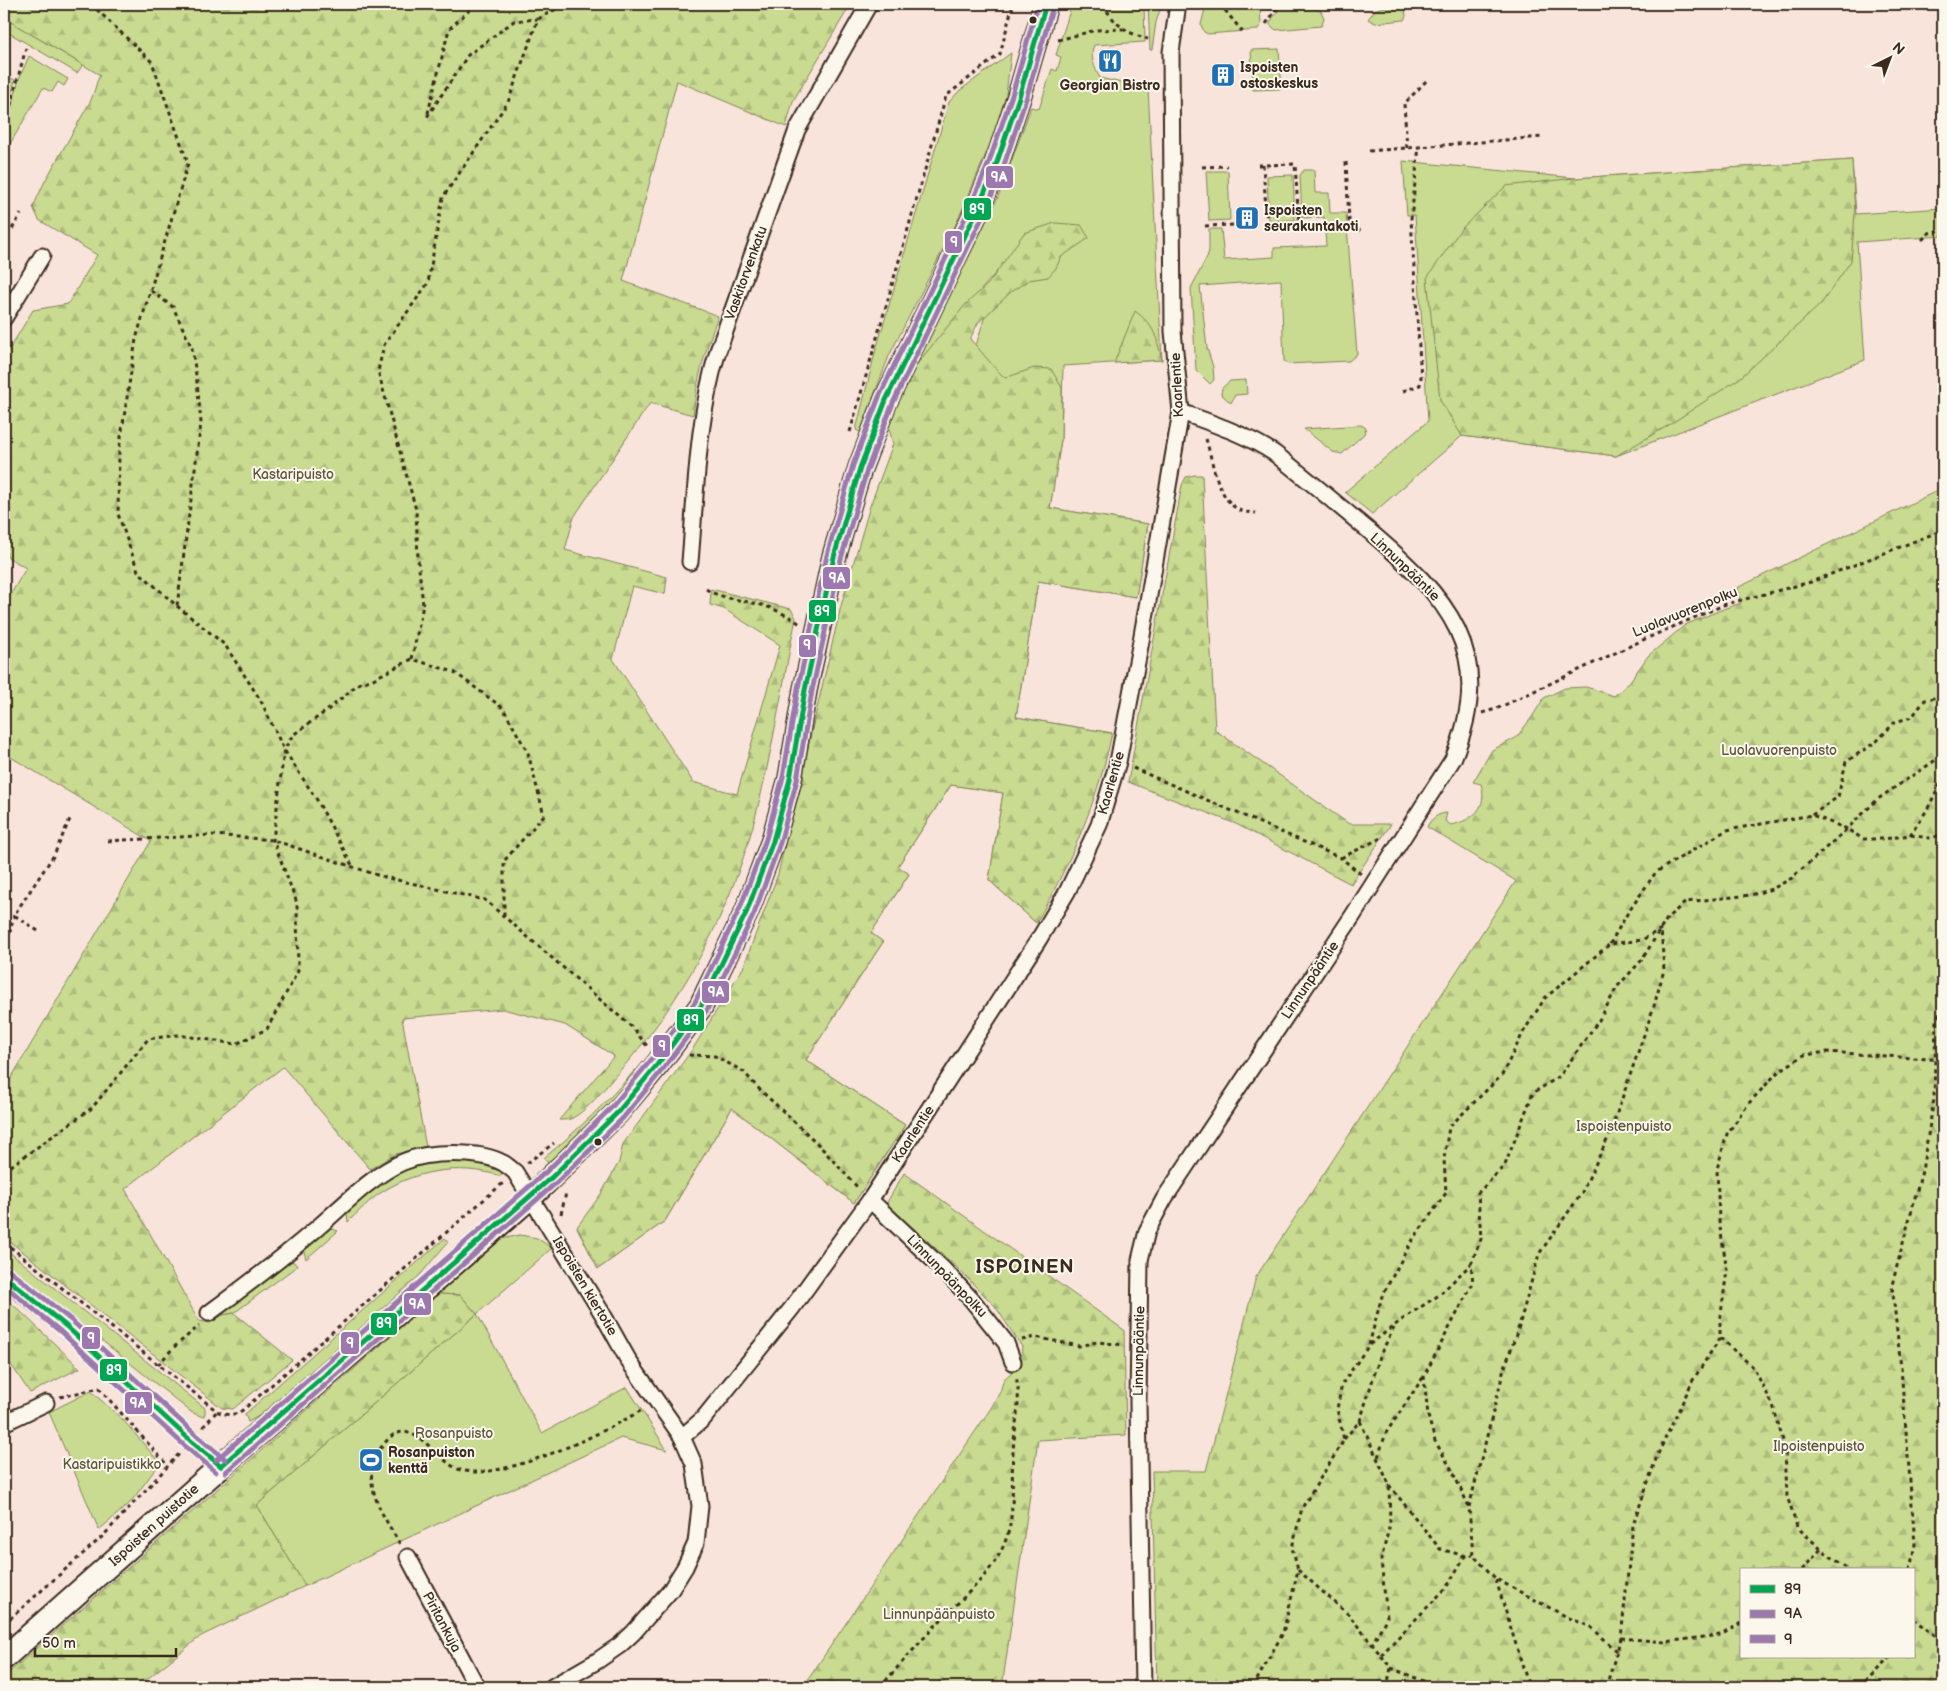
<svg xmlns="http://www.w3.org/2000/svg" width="1947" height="1691" viewBox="0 0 1947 1691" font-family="'Balsamiq Sans',sans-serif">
<defs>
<pattern id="forest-firs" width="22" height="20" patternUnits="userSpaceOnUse" patternTransform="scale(1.25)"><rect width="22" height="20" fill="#c8db90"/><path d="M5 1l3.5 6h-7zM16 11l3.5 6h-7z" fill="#adbc7c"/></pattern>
</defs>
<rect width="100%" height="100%" fill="#f9e4dc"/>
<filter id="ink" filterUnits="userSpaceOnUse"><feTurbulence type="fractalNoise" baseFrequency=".02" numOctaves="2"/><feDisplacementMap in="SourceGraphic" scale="10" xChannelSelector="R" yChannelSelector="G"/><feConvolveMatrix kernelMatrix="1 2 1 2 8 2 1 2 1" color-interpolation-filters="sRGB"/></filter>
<g filter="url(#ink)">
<!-- green -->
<g fill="#c8db90" stroke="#828257">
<path d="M1072,4h72l1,38 -51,3c-5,11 1,24 6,33l22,5h16l10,5 14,272 -99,6 -2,74 -11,68 98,16 -12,73 -98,-16 -22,136 96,16 -10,39 -66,151 -47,-43 14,-87 -52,-8 -53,81 11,8 -38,59 12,9 -77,118 99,65 -51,78 -122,-95 -67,113 -67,48 -21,-42 139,-158 92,-164 191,-636c-27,32 -56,63 -83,96l83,-170 32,-88 8,2 13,-40 5,2 4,-14 -5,-2z"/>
<polygon points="1148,4 1162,4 1156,22 1152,50 1150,50"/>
<polygon points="1206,4 1260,4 1261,25 1257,30 1208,34 1204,32 1201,25"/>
<polygon points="1283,4 1297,4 1321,11 1324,18 1321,26 1276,30 1270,25 1270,22"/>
<polygon points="1382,7 1405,9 1406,16 1404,20 1375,23 1368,19 1375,10"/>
<polygon points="4,18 83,65 77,73 4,30"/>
<polygon points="1279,49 1282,89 1253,90 1251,50"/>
<polygon points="1011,53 1005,103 995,133 957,222 889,356 860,432 856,430 875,353 949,102 959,91"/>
<polygon points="29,56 68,79 64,86 58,82 52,92 43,88 4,154 4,124 10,112 19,79"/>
<polygon points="4,75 15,80 7,111 4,116"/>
<polygon points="1852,160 1856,214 1943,208 1943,236 1857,242 1865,360 1616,456 1462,436 1372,514 1345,492 1428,421 1415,215 1407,215 1403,161 1575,178"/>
<polygon points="1304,170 1314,170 1315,193 1329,193 1330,213 1346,213 1357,354 1349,361 1288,364 1284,361 1281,280 1200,286 1207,348 1213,367 1214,380 1210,384 1196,370 1191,288 1207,257 1209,251 1209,229 1221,229 1224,260 1274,257 1274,248 1326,246 1324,217 1302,218 1300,175"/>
<polygon points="1206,171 1228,171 1230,220 1209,221"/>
<polygon points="1293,175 1295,220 1269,221 1267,176"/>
<polygon points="1246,380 1247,394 1235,395 1231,403 1221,394 1222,388 1230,381"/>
<polygon points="1361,425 1366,428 1364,434 1342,454 1333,452 1304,429"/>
<path d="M635,1070l2,2 -37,42 -52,49 -4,-5c33,-27 63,-56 91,-88z"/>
<path d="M443,1161c15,0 50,-1 59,12l-1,3c-42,-13 -89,-6 -125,20 -10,8 -19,17 -28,26l-1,-8 2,-5c33,-27 50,-44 94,-48z"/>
<polygon points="327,1227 338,1231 306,1259 303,1248"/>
<polygon points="520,1235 537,1238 552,1248 477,1314 542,1433 627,1387 667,1450 621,1438 305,1586 257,1505 477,1314 460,1295 439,1294 492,1246 501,1239"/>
<polygon points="445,1238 448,1242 420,1275 266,1412 248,1422 245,1414"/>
<polygon points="4,1248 205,1408 205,1414 203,1417 191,1412 4,1262"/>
<polygon points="290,1261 294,1262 297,1266 234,1313 223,1315 226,1310"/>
<polygon points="91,1391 124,1421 160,1463 130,1503 99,1530 49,1412"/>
</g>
<!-- forest -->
<g fill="url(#forest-firs)" stroke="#828257" fill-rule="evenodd">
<path d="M4,4h847l-58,97 -7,26 -109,-46 -54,200 95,35c-13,35 -21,62 -25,99l-43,-12 -76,114 -9,33 102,27 -2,17 -33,-8 -19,73 80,123 44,12 43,-149 -56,-36 -14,-4 1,-16 80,20 5,9c-14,68 -24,137 -42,204 -25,93 -73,182 -138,253 -9,11 -33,40 -46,44 -3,1 -8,1 -11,1l55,-64 -49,-31 -62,-16 -101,9 24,129 -30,7 -26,15 -87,-102 -158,122 74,132 11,2 13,-8 11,-2 58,47 -59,49 -11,-1 -218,-171v-147l147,-249 -147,-88v-147l22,-38 -22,-13v-197l29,-48 35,-6 29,-49 -58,-35 -6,-13 12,-26 45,-79c5,-9 5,-18 10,-27l-96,-57z"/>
<polygon points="1852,160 1855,214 1851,261 1821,304 1740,378 1669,425 1616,456 1462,436 1440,400 1427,278 1461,229 1506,186 1575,178"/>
<path d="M1055,223l26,2 8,13 -28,19 -5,11 -8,9 -19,3 -17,11 -34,32 -8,16c12,13 22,27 35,39l29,-10 17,1 11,19 -1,52 -11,68 98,16 -12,73 -98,-16 -22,136 96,16c-14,68 -42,131 -76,190l-47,-43 14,-87 -52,-8 -53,81 11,8 -38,59 12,9 -77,118 99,65 -51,78 -122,-95 -67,113 -67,48 -21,-42 24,-33 18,-32 4,-18 69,-94 51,-82 35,-94 63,-268 29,-100 23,-62 -5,-19 28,-60 50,-61 23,-21 35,-50z"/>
<path d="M1135,311c20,15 21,25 27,49l-48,3z"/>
<polygon points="1194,475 1202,475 1215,730 1349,824 1391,824 1351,884 1236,824 1128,782 1182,485 1186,477"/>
<path d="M1943,488v1199h-786l-5,-216h54l50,-194 260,-396 -89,-54c3,-8 12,-14 20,-14l-2,8 6,4c23,-5 37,-18 30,-41l-8,-2 19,-32 24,-12 16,-21 12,-19 21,-10 21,-1 28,9 14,-12 20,-28 37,-31 38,-16 18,-6 -4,-15zM1741,1570h172v87h-172z"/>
<polygon points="904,1173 1124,1330 1126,1435 1038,1440 1002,1687 803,1687 991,1408 1000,1392 1004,1379 1020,1365 1022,1347 995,1306 951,1262 886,1204"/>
<polygon points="439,1294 460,1295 477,1314 257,1505 305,1586 201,1636 137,1687 4,1687 4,1677"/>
<polygon points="4,1298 19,1310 80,1368 30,1393 4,1354"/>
</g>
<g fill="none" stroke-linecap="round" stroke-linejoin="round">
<defs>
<g id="minor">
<polyline points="4,318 42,256"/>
<path d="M690,562c6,-69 7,-144 28,-211l79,-221 72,-126"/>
<polyline points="870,1200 944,1270 972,1300 1006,1343 1013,1362"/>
<path d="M209,1313c37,-27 72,-54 107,-84 26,-22 56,-54 87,-67 25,-11 76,-12 100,1 4,2 8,6 12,9l87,141 28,50 52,74 12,27 6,42 -4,37 -11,24 -15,24 -37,42 -13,12 -23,16 -45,26"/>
<polyline points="4,1423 46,1403"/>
<polyline points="682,1437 703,1419 792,1308 870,1200 1039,939 1067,892 1099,825 1118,762 1141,641 1181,412 1173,331 1171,52 1178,4"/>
<polyline points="408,1557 477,1687"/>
<path d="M1143,1687l-5,-284 2,-143 7,-29 17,-32 188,-282 101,-158c45,-108 -6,-162 -85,-229 -31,-26 -62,-52 -94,-77 -29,-19 -60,-29 -93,-41"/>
</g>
<polyline id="tertiary" points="4,1276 66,1326 191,1441 221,1466"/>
<polyline id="secondary" points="4,1658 221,1466 531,1197 617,1113 657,1065 701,1006 747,911 773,841 790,779 805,690 834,557 860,468 886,400 974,217 995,168 1019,97 1046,4"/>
</defs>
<!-- minor casing -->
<use href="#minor" stroke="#3b2a1e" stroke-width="19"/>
<!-- tertiary casing -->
<use href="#tertiary" stroke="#3b2a1e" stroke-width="24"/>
<!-- secondary casing -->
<use href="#secondary" stroke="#3b2a1e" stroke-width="26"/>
<!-- path -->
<g stroke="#3b2a1e" stroke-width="3" stroke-dasharray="4 4" stroke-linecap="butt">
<polyline points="91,4 152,62 188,163 136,339 119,450 118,514 138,571 177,606 225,645 261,701 284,750 317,800 353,867"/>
<polyline points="476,4 449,29 427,117 468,55 514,21 538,19"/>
<path d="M1103,4c11,20 23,29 45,35"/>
<polyline points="1220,4 1245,35"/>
<polyline points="1266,24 1280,4"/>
<polyline points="1058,40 1096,30 1123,29"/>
<polyline points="4,120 9,111 26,48"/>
<polyline points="1407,148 1404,104 1427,80"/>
<polyline points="1369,151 1543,137"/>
<polyline points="1346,162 1349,221 1360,231"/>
<polyline points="1258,165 1263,165 1295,164 1299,223 1267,224 1263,165"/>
<polyline points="1202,167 1227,166"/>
<polyline points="1205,226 1233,225"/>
<polyline points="12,229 21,214"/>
<polyline points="1922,240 1929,233 1943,230"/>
<polyline points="151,291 173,307 192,348 197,382 201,423 177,606"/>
<polyline points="1403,391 1420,385 1421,379 1411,219 1419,146"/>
<polyline points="850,432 946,96 1000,54 1013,4"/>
<path d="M1206,439c7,23 11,61 35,72 5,2 10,1 15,2"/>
<path d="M706,589c17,11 42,11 62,18 11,4 22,10 32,17"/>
<polyline points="412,659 423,605 418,559 416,510 378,371 384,345 428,283 443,197 508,102 538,19 565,4"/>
<polyline points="1482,713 1496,709 1645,639 1726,604 1811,582 1943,530"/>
<polyline points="1133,768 1341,858 1362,875"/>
<polyline points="1812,815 1838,797 1846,762 1877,741 1895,722 1912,717 1925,700 1943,696"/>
<polyline points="1910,835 1927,810 1943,778"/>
<polyline points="108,841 214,835 273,840 380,876 485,900 633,1028 647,1046"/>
<polyline points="1341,858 1383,837"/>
<polyline points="38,931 14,915 54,855 70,819"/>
<polyline points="1610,944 1627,914 1656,872 1727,830 1812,815 1847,829 1878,799 1943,755"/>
<polyline points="4,957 14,915"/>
<polyline points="689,1055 715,1056 744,1072 757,1087 817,1143 859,1189"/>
<polyline points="527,1163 554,1143"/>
<polyline points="4,1171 92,1108 148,1039 178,1035 236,1044 267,1029 298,971 297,903 273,840 284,750 293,735 329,709 358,684 373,679 412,659 454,672 503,708 528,753 544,815 504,861 504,916"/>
<polyline points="561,1214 566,1193"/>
<path d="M4,1242l213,169c10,5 18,5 27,-2l259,-226"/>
<polyline points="1720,1338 1753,1367 1773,1405 1785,1448 1787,1496 1797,1527 1821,1549 1849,1570"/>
<polyline points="1022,1340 1035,1337 1079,1346 1097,1342 1124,1345"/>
<polyline points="1369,1345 1382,1296 1410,1244 1446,1193 1444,1159 1449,1127 1502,1075 1524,1031 1545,998 1610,944 1642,940 1661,929 1664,970 1654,1006 1609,1136 1581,1194 1539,1254 1519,1326 1503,1373 1469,1507"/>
<polyline points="158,1365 173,1348 199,1326"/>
<polyline points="60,1397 99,1388 168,1466"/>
<polyline points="1360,1421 1389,1484 1390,1524 1381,1560 1387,1617 1372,1644"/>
<polyline points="203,1427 217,1411"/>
<polyline points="1344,1439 1360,1421 1381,1353 1394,1328"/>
<polyline points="1378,1457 1386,1433 1424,1376"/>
<polyline points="1389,1485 1440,1549 1465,1556"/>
<path d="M400,1544c-16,-27 -34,-52 -27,-84 2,-6 7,-11 11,-16 25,-34 51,15 74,25 5,2 13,3 18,3 44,0 128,-39 166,-62"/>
<polyline points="1298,1570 1349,1615 1391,1668 1387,1687"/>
<polyline points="1802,1570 1821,1549"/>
<polyline points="1910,1570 1915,1544 1901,1368 1892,1285 1922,1171 1934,1099 1936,1020 1943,1008"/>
<polyline points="1496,1580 1529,1687"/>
<polyline points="1913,1619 1943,1641"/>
<polyline points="4,1624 103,1536 179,1454"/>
<polyline points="1621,1638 1665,1642 1721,1635 1741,1623"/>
<polyline points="1617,1651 1591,1627 1567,1617 1496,1579 1473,1555 1469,1507 1452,1470 1435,1441 1428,1416 1424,1376 1473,1283 1471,1264 1481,1239 1478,1193 1505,1165 1533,1093 1560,1076 1601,1017 1617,987 1641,961 1668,917 1686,902 1751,895 1772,889 1792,878 1847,829 1863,839 1884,839 1910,835 1929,838 1943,835"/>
<polyline points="1381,1655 1446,1588 1465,1556 1473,1555"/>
<polyline points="1391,1668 1438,1687"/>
<path d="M880,1687c19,-21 37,-42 56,-62 26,-28 62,-54 72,-92 7,-25 3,-55 5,-80 1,-24 9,-54 3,-76"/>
<polyline points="1253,1687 1283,1633 1298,1570 1292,1548 1302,1508 1344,1440 1337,1409 1342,1384 1369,1345 1407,1316 1439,1295 1471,1264"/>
<polyline points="1606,1687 1621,1638 1633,1525 1657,1456 1693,1380 1720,1338 1720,1321 1727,1270 1719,1221 1717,1169 1727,1134 1749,1103 1778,1072 1804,1055 1827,1052 1943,1060"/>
<polyline points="1859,1687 1891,1657"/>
</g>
<!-- minor -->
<use href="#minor" stroke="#fbf7ec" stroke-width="15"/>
<!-- tertiary -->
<use href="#tertiary" stroke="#fbf7ec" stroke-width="20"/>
<!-- secondary -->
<use href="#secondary" stroke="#fbf7ec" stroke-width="22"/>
<defs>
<g id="bus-1">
<polyline points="4,1276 66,1326 191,1441 221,1466"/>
<polyline points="221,1466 552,1177 617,1113 657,1065 701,1006 747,911 773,841 790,779 805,690 834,557 860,468 886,400 974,217 995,168 1019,97 1046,4"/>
</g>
<g id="bus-2">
<polyline points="4,1285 61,1332 186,1447 216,1472"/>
<polyline points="226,1472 557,1182 623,1118 663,1069 707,1010 754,914 780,843 797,780 812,691 841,559 867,470 893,403 981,220 1002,171 1026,99 1053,6"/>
</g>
<g id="bus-3">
<polyline points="9,1270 71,1320 196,1435 226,1460"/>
<polyline points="216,1460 547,1171 611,1108 651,1060 695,1002 740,908 766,839 783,777 798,688 827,555 853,465 879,397 967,214 988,165 1012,95 1038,4"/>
</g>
</defs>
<!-- bus-1 casing -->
<use href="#bus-1" stroke="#fbf7ec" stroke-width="9"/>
<!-- bus-2 casing -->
<use href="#bus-2" stroke="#fbf7ec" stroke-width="9"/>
<!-- bus-3 casing -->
<use href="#bus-3" stroke="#fbf7ec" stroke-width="9"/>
<!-- bus-1 -->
<use href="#bus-1" stroke="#00a651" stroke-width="5"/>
<!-- bus-2 -->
<use href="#bus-2" stroke="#9c78af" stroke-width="5"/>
<!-- bus-3 -->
<use href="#bus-3" stroke="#9c78af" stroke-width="5"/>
</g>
</g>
<!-- icons -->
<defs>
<symbol id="restaurant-square" viewBox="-11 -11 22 22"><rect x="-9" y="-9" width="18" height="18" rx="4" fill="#1f6fb2" stroke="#fbf7ec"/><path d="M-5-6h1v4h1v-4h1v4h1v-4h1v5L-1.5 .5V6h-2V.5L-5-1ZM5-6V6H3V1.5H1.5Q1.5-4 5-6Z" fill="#fff"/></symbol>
<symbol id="building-square" viewBox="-11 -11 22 22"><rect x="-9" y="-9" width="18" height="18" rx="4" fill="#1f6fb2" stroke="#fbf7ec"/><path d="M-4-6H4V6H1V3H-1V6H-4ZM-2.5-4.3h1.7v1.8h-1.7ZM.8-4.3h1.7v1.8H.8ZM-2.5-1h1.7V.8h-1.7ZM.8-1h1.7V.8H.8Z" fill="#fff"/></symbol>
<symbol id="stadium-square" viewBox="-11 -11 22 22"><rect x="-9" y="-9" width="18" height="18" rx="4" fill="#1f6fb2" stroke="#fbf7ec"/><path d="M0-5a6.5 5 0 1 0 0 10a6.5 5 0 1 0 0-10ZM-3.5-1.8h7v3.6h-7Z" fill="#fff"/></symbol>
</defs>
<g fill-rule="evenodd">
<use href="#restaurant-square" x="1096" y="47" width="28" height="28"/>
<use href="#building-square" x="1209" y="61" width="28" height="28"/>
<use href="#building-square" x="1233" y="204" width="28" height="28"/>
<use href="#stadium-square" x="357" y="1446" width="28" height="28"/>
</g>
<!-- markers -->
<g fill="#3b2a1e" stroke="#fbf7ec" stroke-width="2">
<circle cx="1033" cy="20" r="4.5"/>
<circle cx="598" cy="1142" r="4.5"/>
</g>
<g text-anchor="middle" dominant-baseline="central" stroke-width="4" stroke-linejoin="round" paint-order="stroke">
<!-- poi labels -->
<g font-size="14" font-weight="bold" fill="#3b2a1e" stroke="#fbf7ec" text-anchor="start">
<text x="1240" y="67">Ispoisten<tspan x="1240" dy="16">ostoskeskus</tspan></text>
<text x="1110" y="85" text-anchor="middle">Georgian Bistro</text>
<text x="1264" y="210">Ispoisten<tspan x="1264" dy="16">seurakuntakoti</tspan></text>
<text x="388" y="1452">Rosanpuiston<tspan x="388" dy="16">kenttä</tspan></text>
</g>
<!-- street labels -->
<g font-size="14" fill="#3b2a1e" stroke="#fbf7ec">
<text transform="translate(746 273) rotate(-70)">Vaskitorvenkatu</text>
<text transform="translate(1177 385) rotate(-93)">Kaarlentie</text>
<text transform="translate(1405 567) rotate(44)">Linnunpääntie</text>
<text transform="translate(1685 612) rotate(-22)">Luolavuorenpolku</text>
<text transform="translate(1111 783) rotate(-74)">Kaarlentie</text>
<text transform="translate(1310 980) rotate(-56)">Linnunpääntie</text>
<text transform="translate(913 1134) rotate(-57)">Kaarlentie</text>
<text transform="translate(947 1276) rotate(46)">Linnunpäänpolku</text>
<text transform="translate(585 1286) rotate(59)">Ispoisten kiertotie</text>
<text transform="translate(1139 1351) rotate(-89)">Linnunpääntie</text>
<text transform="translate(154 1525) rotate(-42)">Ispoisten puistotie</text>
<text transform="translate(442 1622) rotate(62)">Piritankuja</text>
</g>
<!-- park labels -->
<g font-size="14" fill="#5e563a" stroke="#fbf7ec">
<text x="293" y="474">Kastaripuisto</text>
<text x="1779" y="750">Luolavuorenpuisto</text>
<text x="1624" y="1126">Ispoistenpuisto</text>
<text x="454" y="1433">Rosanpuisto</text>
<text x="1819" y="1446">Ilpoistenpuisto</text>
<text x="112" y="1464">Kastaripuistikko</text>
<text x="939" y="1614">Linnunpäänpuisto</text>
</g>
<!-- district labels -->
<g font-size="19" font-weight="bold" letter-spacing="1" fill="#3b2a1e" stroke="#fbf7ec">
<text x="1025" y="1267">ISPOINEN</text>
</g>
</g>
<g stroke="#fbf7ec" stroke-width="2">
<rect x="985" y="165" width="29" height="24" rx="5" fill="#9c78af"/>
<rect x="963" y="197" width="29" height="24" rx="5" fill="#00a651"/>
<rect x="944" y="230" width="19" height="24" rx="5" fill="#9c78af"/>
<rect x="822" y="566" width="29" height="24" rx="5" fill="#9c78af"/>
<rect x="808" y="599" width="29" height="24" rx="5" fill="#00a651"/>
<rect x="798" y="634" width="19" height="24" rx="5" fill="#9c78af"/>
<rect x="701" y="980" width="29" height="24" rx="5" fill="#9c78af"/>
<rect x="676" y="1008" width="29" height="24" rx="5" fill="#00a651"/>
<rect x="652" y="1034" width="19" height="24" rx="5" fill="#9c78af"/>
<rect x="403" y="1292" width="29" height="24" rx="5" fill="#9c78af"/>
<rect x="370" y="1312" width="28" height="24" rx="5" fill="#00a651"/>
<rect x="81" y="1326" width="20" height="24" rx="5" fill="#9c78af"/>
<rect x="340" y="1331" width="20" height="24" rx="5" fill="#9c78af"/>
<rect x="99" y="1358" width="29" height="24" rx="5" fill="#00a651"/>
<rect x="124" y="1391" width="29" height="24" rx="5" fill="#9c78af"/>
</g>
<g font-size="14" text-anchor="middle" font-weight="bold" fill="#fff">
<text x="999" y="182">9A</text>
<text x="977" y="214">89</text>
<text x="954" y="247">9</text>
<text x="837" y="583">9A</text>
<text x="822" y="616">89</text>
<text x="807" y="650">9</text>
<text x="716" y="997">9A</text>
<text x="691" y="1025">89</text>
<text x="662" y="1051">9</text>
<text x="417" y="1309">9A</text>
<text x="384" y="1328">89</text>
<text x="91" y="1343">9</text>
<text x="350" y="1348">9</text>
<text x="114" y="1375">89</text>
<text x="138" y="1408">9A</text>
</g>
<!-- margin -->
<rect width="1947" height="1691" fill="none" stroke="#fbf7ec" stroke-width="20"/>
<rect x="10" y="10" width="1927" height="1671" fill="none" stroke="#3b2a1e" stroke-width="2" filter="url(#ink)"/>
<!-- legend -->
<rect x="1740" y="1568" width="175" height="90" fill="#fbf7ec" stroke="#aea59a"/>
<rect x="1750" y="1585" width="25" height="8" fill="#00a651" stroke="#aea59a"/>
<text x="1784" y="1594" font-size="15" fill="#3b2a1e">89</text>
<rect x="1750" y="1610" width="25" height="8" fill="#9c78af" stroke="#aea59a"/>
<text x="1784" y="1618" font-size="15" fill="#3b2a1e">9A</text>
<rect x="1750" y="1635" width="25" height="8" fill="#9c78af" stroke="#aea59a"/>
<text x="1784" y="1644" font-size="15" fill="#3b2a1e">9</text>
<!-- north arrow -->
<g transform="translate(1890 58) rotate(42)" stroke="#fbf7ec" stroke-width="4" paint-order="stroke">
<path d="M0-4L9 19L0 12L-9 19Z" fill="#3b2a1e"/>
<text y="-8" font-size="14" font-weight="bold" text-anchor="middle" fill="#3b2a1e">N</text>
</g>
<!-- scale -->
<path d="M35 1648v8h141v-8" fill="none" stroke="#3b2a1e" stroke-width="2.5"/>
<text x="42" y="1648" font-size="15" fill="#3b2a1e" stroke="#fbf7ec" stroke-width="4" paint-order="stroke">50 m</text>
</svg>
